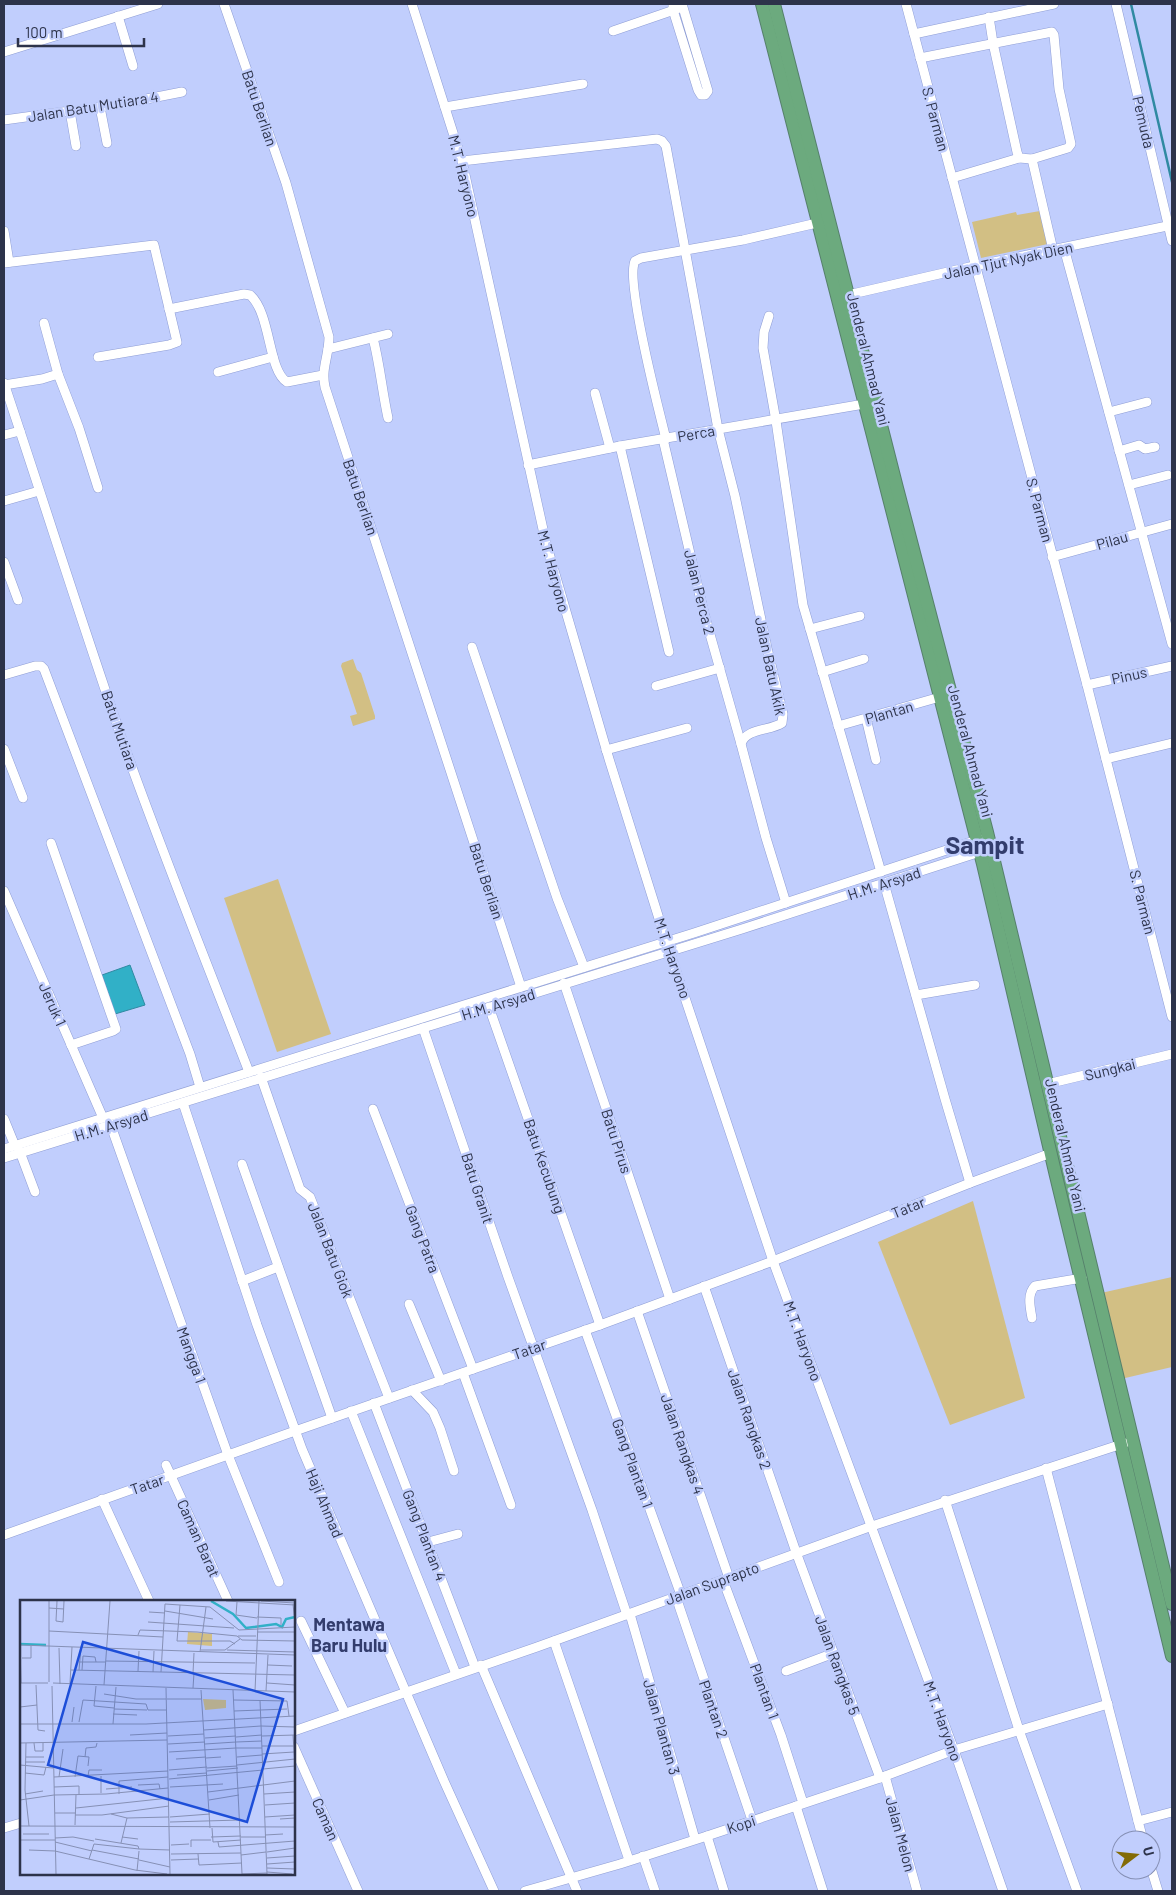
<svg xmlns="http://www.w3.org/2000/svg" width="1176" height="1895" viewBox="0 0 1176 1895" font-family="Barlow,sans-serif">
<rect width="100%" height="100%" fill="#c1cefd"/>
<!-- green -->
<g fill="#d2bf84">
<polygon points="1040,211 1048,244 981,258 972,222 1016,212 1017,215"/>
<polygon points="353,659 357,670 361,673 375,716 375,719 353,726 350,716 357,714 341,666 342,663"/>
<polygon points="278,879 331,1034 277,1052 224,898"/>
<polygon points="973,1201 1025,1398 950,1425 878,1242"/>
<polygon points="1172,1277 1172,1367 1121,1379 1101,1293"/>
</g>
<!-- water -->
<polygon fill="#31b0c7" stroke="#308aa2" points="130,965 145,1005 115,1014 102,975"/>
<g fill="none" stroke-linecap="round" stroke-linejoin="round">
<!-- stream -->
<polyline stroke="#308aa2" stroke-width="2.5" points="1131,4 1172,182"/>
<defs>
<g id="minor">
<path d="M224,4l62,179 43,154c0,19 -8,31 -4,50l196,600"/>
<polyline points="412,4 462,161 546,543 609,759 666,941 773,1261 954,1750 1003,1891"/>
<polyline points="673,4 673,10 698,90 701,95 705,95 708,91 682,4"/>
<polyline points="906,4 1087,685 1172,1017"/>
<polyline points="1116,4 1172,241"/>
<polyline points="118,16 133,66"/>
<polyline points="989,17 993,43 1017,152 1019,158 1032,159 1053,250"/>
<polyline points="613,31 677,9"/>
<polyline points="914,34 1054,4"/>
<polyline points="4,52 158,4"/>
<polyline points="920,58 1052,32 1054,35 1059,89 1071,144 1068,148 1032,159"/>
<polyline points="100,107 107,143"/>
<polyline points="445,107 583,84"/>
<polyline points="70,111 76,146"/>
<polyline points="4,120 121,104 182,92"/>
<path d="M462,161l195,-22 5,2 4,5 52,283 17,67 32,152 16,66 -1,9c-12,8 -36,5 -41,21l25,94 20,65"/>
<polyline points="952,178 1019,158"/>
<polyline points="4,231 9,262"/>
<polyline points="1064,248 1172,644"/>
<polyline points="4,263 154,245 177,342 169,345 98,357"/>
<polyline points="848,295 974,266 1172,225"/>
<path d="M169,309l75,-15 6,1c21,18 18,76 37,87l36,-7"/>
<polyline points="769,316 764,332 763,348 776,421 803,605 881,872"/>
<polyline points="44,323 58,374"/>
<path d="M373,338c7,27 9,53 15,80"/>
<polyline points="328,349 388,334"/>
<polyline points="218,372 273,357"/>
<path d="M4,383c41,122 79,244 121,365 39,109 82,216 124,324"/>
<polyline points="4,385 42,379 58,374 79,428 98,488"/>
<polyline points="595,393 610,448"/>
<polyline points="1109,412 1147,402"/>
<polyline points="4,435 20,431"/>
<polyline points="663,439 704,613 741,744"/>
<path d="M666,439c-7,-28 -41,-159 -31,-178l6,-3 102,-18 74,-17"/>
<polyline points="620,446 669,652"/>
<polyline points="1119,451 1139,445 1145,449 1155,447"/>
<polyline points="528,465 620,446 864,404"/>
<polyline points="1129,485 1168,475"/>
<polyline points="4,501 39,491"/>
<polyline points="1052,557 1172,524"/>
<polyline points="4,562 18,600"/>
<polyline points="810,629 860,616"/>
<polyline points="472,647 557,898 584,967"/>
<polyline points="822,672 864,659"/>
<polyline points="4,675 35,666 41,666 44,669 190,1054 200,1087"/>
<polyline points="1087,685 1172,666"/>
<polyline points="656,686 720,668"/>
<polyline points="866,718 876,760"/>
<polyline points="838,726 940,697"/>
<polyline points="4,749 23,798"/>
<polyline points="606,750 687,728"/>
<polyline points="1106,759 1172,743"/>
<polyline points="51,843 116,1029 113,1031 71,1045"/>
<polyline points="884,883 945,1099 970,1183"/>
<polyline points="4,891 103,1118"/>
<polyline points="564,983 670,1299"/>
<polyline points="916,995 975,985"/>
<polyline points="489,1007 600,1325"/>
<polyline points="423,1028 508,1277 592,1510 627,1615"/>
<polyline points="261,1077 300,1189 310,1197 389,1398"/>
<polyline points="1047,1084 1172,1054"/>
<polyline points="183,1103 257,1325 302,1449 444,1781 494,1891"/>
<polyline points="373,1109 473,1369"/>
<polyline points="4,1119 15,1146"/>
<polyline points="111,1126 228,1455 279,1582"/>
<polyline points="4,1149 694,933 980,839"/>
<polyline points="20,1152 35,1192"/>
<polyline points="4,1158 742,929 983,851"/>
<polyline points="242,1164 332,1418"/>
<polyline points="242,1281 278,1267"/>
<polyline points="704,1286 796,1552 880,1778"/>
<polyline points="409,1304 441,1381"/>
<polyline points="637,1311 729,1578"/>
<path d="M1032,1318c-2,-11 -5,-24 3,-32l47,-8"/>
<polyline points="585,1330 681,1595"/>
<polyline points="463,1373 511,1505"/>
<polyline points="412,1390 433,1412 440,1428 454,1471"/>
<polyline points="374,1403 475,1667"/>
<polyline points="351,1411 456,1674"/>
<polyline points="166,1465 228,1601"/>
<polyline points="1046,1468 1143,1840"/>
<polyline points="102,1499 149,1601"/>
<polyline points="945,1500 1019,1730 1077,1891"/>
<polyline points="4,1535 295,1431 600,1325 773,1261 970,1183 1051,1153"/>
<polyline points="428,1542 458,1534"/>
<polyline points="723,1580 781,1735 803,1803"/>
<polyline points="676,1597 752,1820"/>
<polyline points="630,1614 695,1839"/>
<polyline points="301,1621 345,1713"/>
<polyline points="554,1641 629,1860"/>
<polyline points="481,1665 577,1891"/>
<polyline points="786,1671 834,1653"/>
<polyline points="294,1731 537,1647 872,1526 1125,1443"/>
<polyline points="294,1747 358,1891"/>
<polyline points="885,1776 917,1891"/>
<polyline points="796,1806 823,1891"/>
<polyline points="1138,1821 1172,1812"/>
<polyline points="4,1828 21,1823"/>
<polyline points="707,1836 724,1891"/>
<polyline points="643,1856 655,1891"/>
<polyline points="1151,1868 1158,1891"/>
<polyline points="525,1891 620,1864 707,1836 880,1778 954,1750 1108,1704"/>
</g>
<g id="highway">
<polyline points="762,4 983,864 1056,1176 1172,1656"/>
<polyline points="774,4 897,488 987,832 1172,1604"/>
</g>
</defs>
<!-- minor casing -->
<use href="#minor" stroke="#8f9ed5" stroke-width="10"/>
<!-- highway casing -->
<use href="#highway" stroke="#56806c" stroke-width="14"/>
<!-- minor -->
<use href="#minor" stroke="#fff" stroke-width="9"/>
<!-- highway -->
<use href="#highway" stroke="#6caa7e" stroke-width="12"/>
</g>
<g text-anchor="middle" dominant-baseline="central" stroke-width="5" stroke-linejoin="round" paint-order="stroke">
<!-- street labels -->
<g font-size="15" fill="#2d334a" stroke="#c1cefd">
<text transform="translate(93 106) rotate(-9)">Jalan Batu Mutiara 4</text>
<text transform="translate(260 108) rotate(71)">Batu Berlian</text>
<text transform="translate(936 119) rotate(75)">S. Parman</text>
<text transform="translate(1144 122) rotate(77)">Pemuda</text>
<text transform="translate(464 176) rotate(76)">M.T. Haryono</text>
<text transform="translate(1008 260) rotate(-12)">Jalan Tjut Nyak Dien</text>
<text transform="translate(869 359) rotate(76)">Jenderal Ahmad Yani</text>
<text transform="translate(696 433) rotate(-10)">Perca</text>
<text transform="translate(361 497) rotate(71)">Batu Berlian</text>
<text transform="translate(1040 510) rotate(75)">S. Parman</text>
<text transform="translate(1112 540) rotate(-16)">Pilau</text>
<text transform="translate(554 571) rotate(75)">M.T. Haryono</text>
<text transform="translate(700 592) rotate(76)">Jalan Perca 2</text>
<text transform="translate(771 666) rotate(78)">Jalan Batu Akik</text>
<text transform="translate(1129 675) rotate(-12)">Pinus</text>
<text transform="translate(889 712) rotate(-16)">Plantan</text>
<text transform="translate(120 730) rotate(71)">Batu Mutiara</text>
<text transform="translate(971 751) rotate(75)">Jenderal Ahmad Yani</text>
<text transform="translate(487 881) rotate(72)">Batu Berlian</text>
<text transform="translate(884 883) rotate(-18)">H.M. Arsyad</text>
<text transform="translate(1143 902) rotate(76)">S. Parman</text>
<text transform="translate(673 958) rotate(71)">M.T. Haryono</text>
<text transform="translate(53 1004) rotate(66)">Jeruk 1</text>
<text transform="translate(498 1004) rotate(-17)">H.M. Arsyad</text>
<text transform="translate(1110 1069) rotate(-14)">Sungkai</text>
<text transform="translate(111 1125) rotate(-17)">H.M. Arsyad</text>
<text transform="translate(617 1141) rotate(72)">Batu Pirus</text>
<text transform="translate(1066 1145) rotate(77)">Jenderal Ahmad Yani</text>
<text transform="translate(545 1166) rotate(71)">Batu Kecubung</text>
<text transform="translate(478 1188) rotate(72)">Batu Granit</text>
<text transform="translate(908 1207) rotate(-22)">Tatar</text>
<text transform="translate(423 1239) rotate(69)">Gang Patra</text>
<text transform="translate(331 1250) rotate(69)">Jalan Batu Giok</text>
<text transform="translate(803 1341) rotate(70)">M.T. Haryono</text>
<text transform="translate(529 1349) rotate(-19)">Tatar</text>
<text transform="translate(192 1355) rotate(70)">Mangga 1</text>
<text transform="translate(750 1419) rotate(71)">Jalan Rangkas 2</text>
<text transform="translate(683 1444) rotate(71)">Jalan Rangkas 4</text>
<text transform="translate(633 1463) rotate(70)">Gang Plantan 1</text>
<text transform="translate(147 1484) rotate(-19)">Tatar</text>
<text transform="translate(325 1503) rotate(67)">Haji Ahmad</text>
<text transform="translate(425 1535) rotate(69)">Gang Plantan 4</text>
<text transform="translate(199 1538) rotate(66)">Caman Barat</text>
<text transform="translate(712 1583) rotate(-20)">Jalan Suprapto</text>
<text transform="translate(838 1665) rotate(70)">Jalan Rangkas 5</text>
<text transform="translate(765 1691) rotate(70)">Plantan 1</text>
<text transform="translate(714 1709) rotate(71)">Plantan 2</text>
<text transform="translate(943 1721) rotate(70)">M.T. Haryono</text>
<text transform="translate(662 1727) rotate(74)">Jalan Plantan 3</text>
<text transform="translate(326 1819) rotate(66)">Caman</text>
<text transform="translate(741 1824) rotate(-18)">Kopi</text>
<text transform="translate(901 1834) rotate(75)">Jalan Melon</text>
</g>
<!-- quarter labels -->
<g font-size="18" font-weight="bold" fill="#333d6d" stroke="#c1cefd">
<text x="349" y="1624">Mentawa<tspan x="349" dy="21">Baru Hulu</tspan></text>
</g>
<!-- town labels -->
<g font-size="25" font-weight="bold" fill="#333d6d" stroke="#c1cefd">
<text x="985" y="844">Sampit</text>
</g>
</g>
<!-- overview -->
<g transform="translate(20 1600)">
<rect width="275" height="275" fill="#c1cefd"/>
<path d="M168,32l24,2v12l-25,-2zM183,99l23,1v8l-21,2z" fill="#d2bf84"/>
<path fill="none" stroke="#31b0c7" stroke-width="2.5" d="M191,1l22,13 13,14 30,-4 6,3 4,-8 9,-2M0,44l26,1"/>
<path fill="none" stroke="#8690b5" stroke-width="1" d="M29,1v81M37,1l-1,20 7,1 1,-21M206,1l69,4M241,1l34,2M217,2l-1,13 21,3M273,4l2,19M160,5l-3,36h53l5,3M29,8l15,1M145,11l48,8M129,12l16,1M237,17l24,1v7M128,22l86,6M29,31l114,6M237,32h38M118,35l2,-5 57,2 40,4 5,4 53,1M218,36h18M0,45l275,10M0,45l1,38M39,48l1,36M181,50h24l15,-11M207,50l68,2M180,52l6,-45M2,58h9v-12M86,61l149,2M59,62h27M248,65l24,1M51,70l224,5M59,70l2,-22M62,70l1,-14 12,1 1,5M118,71l1,-20M133,72l1,-21M141,72l4,-68 45,3 29,23 56,-3M173,73l1,-20M0,83h28M33,83l242,9M50,83l2,-36M247,83l28,2M16,85l2,45 7,1M84,85l6,-84M32,86l4,188M76,86l-2,20 20,2M146,88l4,186M173,88l1,-15M181,90l9,138M213,90l9,184M235,91l4,-90M246,91l2,-36M84,94l32,5h30M147,99h34M214,100l53,1 2,15M240,100l7,174M0,107l17,-2M94,109l33,1M214,111l53,-2M93,114l24,1M52,122l2,-15M59,122l4,-22 63,4 2,6h18M0,124h126l149,-8M93,124l3,-37M241,126l34,1M184,130l57,-4M110,135l37,-2M273,135l2,30M148,136l36,-2M242,136l33,-1M216,137l26,-2M185,138l31,-2M216,142l26,-1M0,143l147,-3M6,143l-1,47 4,36M14,143l1,8h8v-8M148,144l37,-2M185,144l31,-2M242,146h32M216,148h26M149,152l67,-4M242,154l32,-2M6,157h18M65,157l1,-9 10,-1 1,-4M217,157l25,-2M186,158l15,-1M156,159l30,-2M5,162h20M0,165l33,3M217,165l58,-6M187,168l30,-2M243,169l32,-3M149,170l38,-3M187,171l31,-3M5,173l19,2 2,-8M157,175l30,-2M68,176l1,-6h13M81,176v17M34,177l114,-6M39,177l4,-28M55,177l3,-21 11,1 -1,9M149,179l94,-9M118,185l21,-1 1,5M34,187l25,-1v8M150,187l53,-3M86,189l26,-2M188,192l87,-11M5,194l18,-3M99,194v-13l49,-4M244,194l31,-2M0,200l34,-5 52,-1 62,-6M189,200l30,-5M245,205l30,-2M56,208l93,-10M35,213h21M91,214l16,4 42,-1M55,215h27l67,-9M150,217l40,-3M245,217l30,-2M260,219l15,-1M150,222l70,-2M55,225l1,-30M0,226l275,1M192,228l1,14 28,-2M3,234h26M245,235l18,-1M102,237l16,2M191,237l30,-1M221,237h25M35,238l18,-1 21,4M75,239l43,7 1,3 31,1M0,240h35M35,242l37,9M198,242l1,5 76,-6M101,243l6,-25M74,244l45,5M151,245l18,-1M171,247v-7h20M9,250l26,1 80,19 32,4M72,250l47,9M247,252l28,-4M151,254l70,-1M178,254l1,11 43,-2M221,255l25,-3M247,258l28,-2M69,259l5,-15M119,260l31,7M151,260l27,-1M247,264l28,-2M247,268l28,1M117,271l2,-20M247,272l25,2M222,274l25,-1"/>
<path fill="#1d4ed8" fill-opacity="0.15" stroke="#1d4ed8" stroke-width="2.5" d="M63,42l200,57 -36,123 -199,-57z"/>
<rect width="275" height="275" fill="none" stroke="#2d334a" stroke-width="2.5"/>
</g>
<!-- border -->
<rect width="1176" height="1895" fill="none" stroke="#2d334a" stroke-width="10"/>
<!-- north arrow -->
<g transform="translate(1136 1855) rotate(74)"><circle r="24" fill="#c1cefd" stroke="#8690b5"/>
<path d="M0-4L9 19L0 12L-9 19Z" fill="#836b06"/>
<text y="-8" font-size="14" font-weight="bold" text-anchor="middle" fill="#2d334a">U</text>
</g>
<!-- scale -->
<path d="M18 38v8h126v-8" fill="none" stroke="#2d334a" stroke-width="2.5"/>
<text x="25" y="38" font-size="15" fill="#2d334a" stroke="#c1cefd" stroke-width="4" paint-order="stroke">100 m</text>
</svg>
